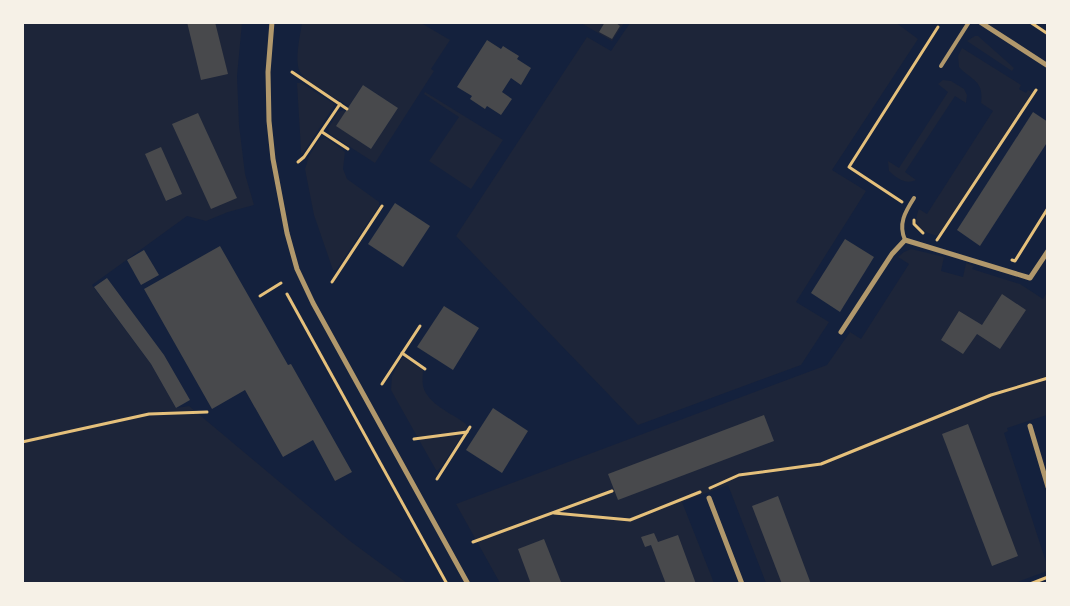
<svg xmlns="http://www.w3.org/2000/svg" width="1070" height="606" viewBox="0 0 1070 606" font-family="'Crimson Pro',serif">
<rect width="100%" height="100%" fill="#14213d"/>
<!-- green -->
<g fill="#1d2539" fill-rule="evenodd">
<polygon points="895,22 918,39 832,170 866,191 796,302 829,322 801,365 638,425 456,236 587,37 611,51 630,23"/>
<path d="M22,23h220l-5,53 2,49 6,49 9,31 -26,7 -22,9 -19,-5 -95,69 59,79 25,44 13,-2 161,135 57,42h-384zM145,154l37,40 -15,7z"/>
<path d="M302,23h119l29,17 -19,29 3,2 -59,92 -45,-29 -2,-5 10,-17 6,-2 15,31 12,8 27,-41 -35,-23 -14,21c-13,-8 -50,-25 -51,-40 -2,-14 2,-30 4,-43z"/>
<polygon points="581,23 624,23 612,41"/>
<polygon points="975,36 978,36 1014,68 1012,71 967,41"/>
<path d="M962,48l59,37 -2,4 7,4 2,-3 4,2 -94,144c-15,-4 -27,-9 -19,-27l8,5 66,-103 -12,-8c3,-23 -9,-22 -22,-36l-1,-11z"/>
<path d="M943,80l8,1 13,8 3,6 -1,8 -11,-7 -50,76 11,8c-11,5 -19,-2 -27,-9l-1,-10 11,7 49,-76 -10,-8z"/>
<polygon points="297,83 301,83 333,103 334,106 303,153 301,153 301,150"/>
<polygon points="425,92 503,140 471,189 429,161 459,117 424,94"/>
<polygon points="326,138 345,152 343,169 347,179 379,202 379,206 336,270 333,270 314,215 305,169 309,156 319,140"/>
<polygon points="911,249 944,257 941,271 963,277 966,263 974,266 972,269 1020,284 1043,299 1047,292 1047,415 1007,428 1008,431 1004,433 1047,565 1047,571 1012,584 766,583 728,485 682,502 714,583 500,583 456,504 827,365 850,332 861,339 909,264 898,257 904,252"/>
<path d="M402,358h3l18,12c0,5 -1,11 0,16 5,19 29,27 43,38l1,4 -26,39 -3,3h-2l-45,-80 1,-14z"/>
</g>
<!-- building -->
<g fill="#48494c">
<polygon points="187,22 215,22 228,74 201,80"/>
<polygon points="605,22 615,22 620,26 612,39 599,32"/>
<polygon points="487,40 501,49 503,46 519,56 517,59 531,68 521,85 511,78 502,92 512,99 501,115 487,106 485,109 470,99 472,96 457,87"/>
<polygon points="363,85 398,108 371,149 336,126"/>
<polygon points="1033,112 1048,122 1048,141 980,246 957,230"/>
<polygon points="198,113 237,198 211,209 172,124"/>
<polygon points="161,147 182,194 166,201 145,154"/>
<polygon points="395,203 430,226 403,267 368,244"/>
<polygon points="845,239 874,257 840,312 811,293"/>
<polygon points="220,246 288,365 291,364 352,472 335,481 313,440 283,457 245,390 212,409 144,289"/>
<polygon points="144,250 159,275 141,285 127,260"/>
<polygon points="107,278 164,355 190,400 176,408 151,364 94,287"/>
<polygon points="1002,294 1026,310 1000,349 977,334 963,354 941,340 959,311 982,325"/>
<polygon points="444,306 479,328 453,370 417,347"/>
<polygon points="493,408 528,431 502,473 466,450"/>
<polygon points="764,415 774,441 618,500 608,474"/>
<polygon points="968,424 1018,556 992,566 942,434"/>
<polygon points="778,496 811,584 782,584 752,506"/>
<polygon points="654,533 658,542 678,535 696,584 666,584 651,545 645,547 641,537"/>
<polygon points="544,539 561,582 561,584 531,584 518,549"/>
</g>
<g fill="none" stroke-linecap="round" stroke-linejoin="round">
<!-- path -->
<g stroke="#e5c07b" stroke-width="3">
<polyline points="1030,22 1048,34"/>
<polyline points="292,72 347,109"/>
<polyline points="322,132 348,149"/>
<polyline points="298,162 304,157 340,104"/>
<polyline points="902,202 849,167 938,27"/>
<polyline points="914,220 914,224 923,233"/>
<polyline points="937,240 1036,90"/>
<polyline points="1012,260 1015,261 1048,208"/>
<polyline points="332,282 382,206"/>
<polyline points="287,294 447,584"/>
<polyline points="260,296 281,283"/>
<polyline points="402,353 425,369"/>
<polyline points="382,384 420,326"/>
<polyline points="414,439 467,432"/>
<polyline points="22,442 149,414 207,412"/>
<polyline points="437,479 470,427"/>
<polyline points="710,488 739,475 821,464 991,395 1048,378"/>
<polyline points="554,513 630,520 700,492"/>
<polyline points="473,542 612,491"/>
<polyline points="1030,584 1048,577"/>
</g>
<!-- service -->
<g stroke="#b1986c" stroke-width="4">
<polyline points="941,66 969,22"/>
<path d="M905,240c-7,-16 0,-28 9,-42"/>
</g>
<!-- minor -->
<g stroke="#b1986c" stroke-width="5">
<polyline points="272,22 268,72 269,121 273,159 287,233 297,269 313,303 468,584"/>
<polyline points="980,22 1048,66"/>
<polyline points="841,332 892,254 905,240 1030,278 1048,251"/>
<polyline points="1030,426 1048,487"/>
<polyline points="709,498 742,584"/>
</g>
</g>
<!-- border -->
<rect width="1070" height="606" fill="none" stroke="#f6f1e7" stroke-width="48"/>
</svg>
